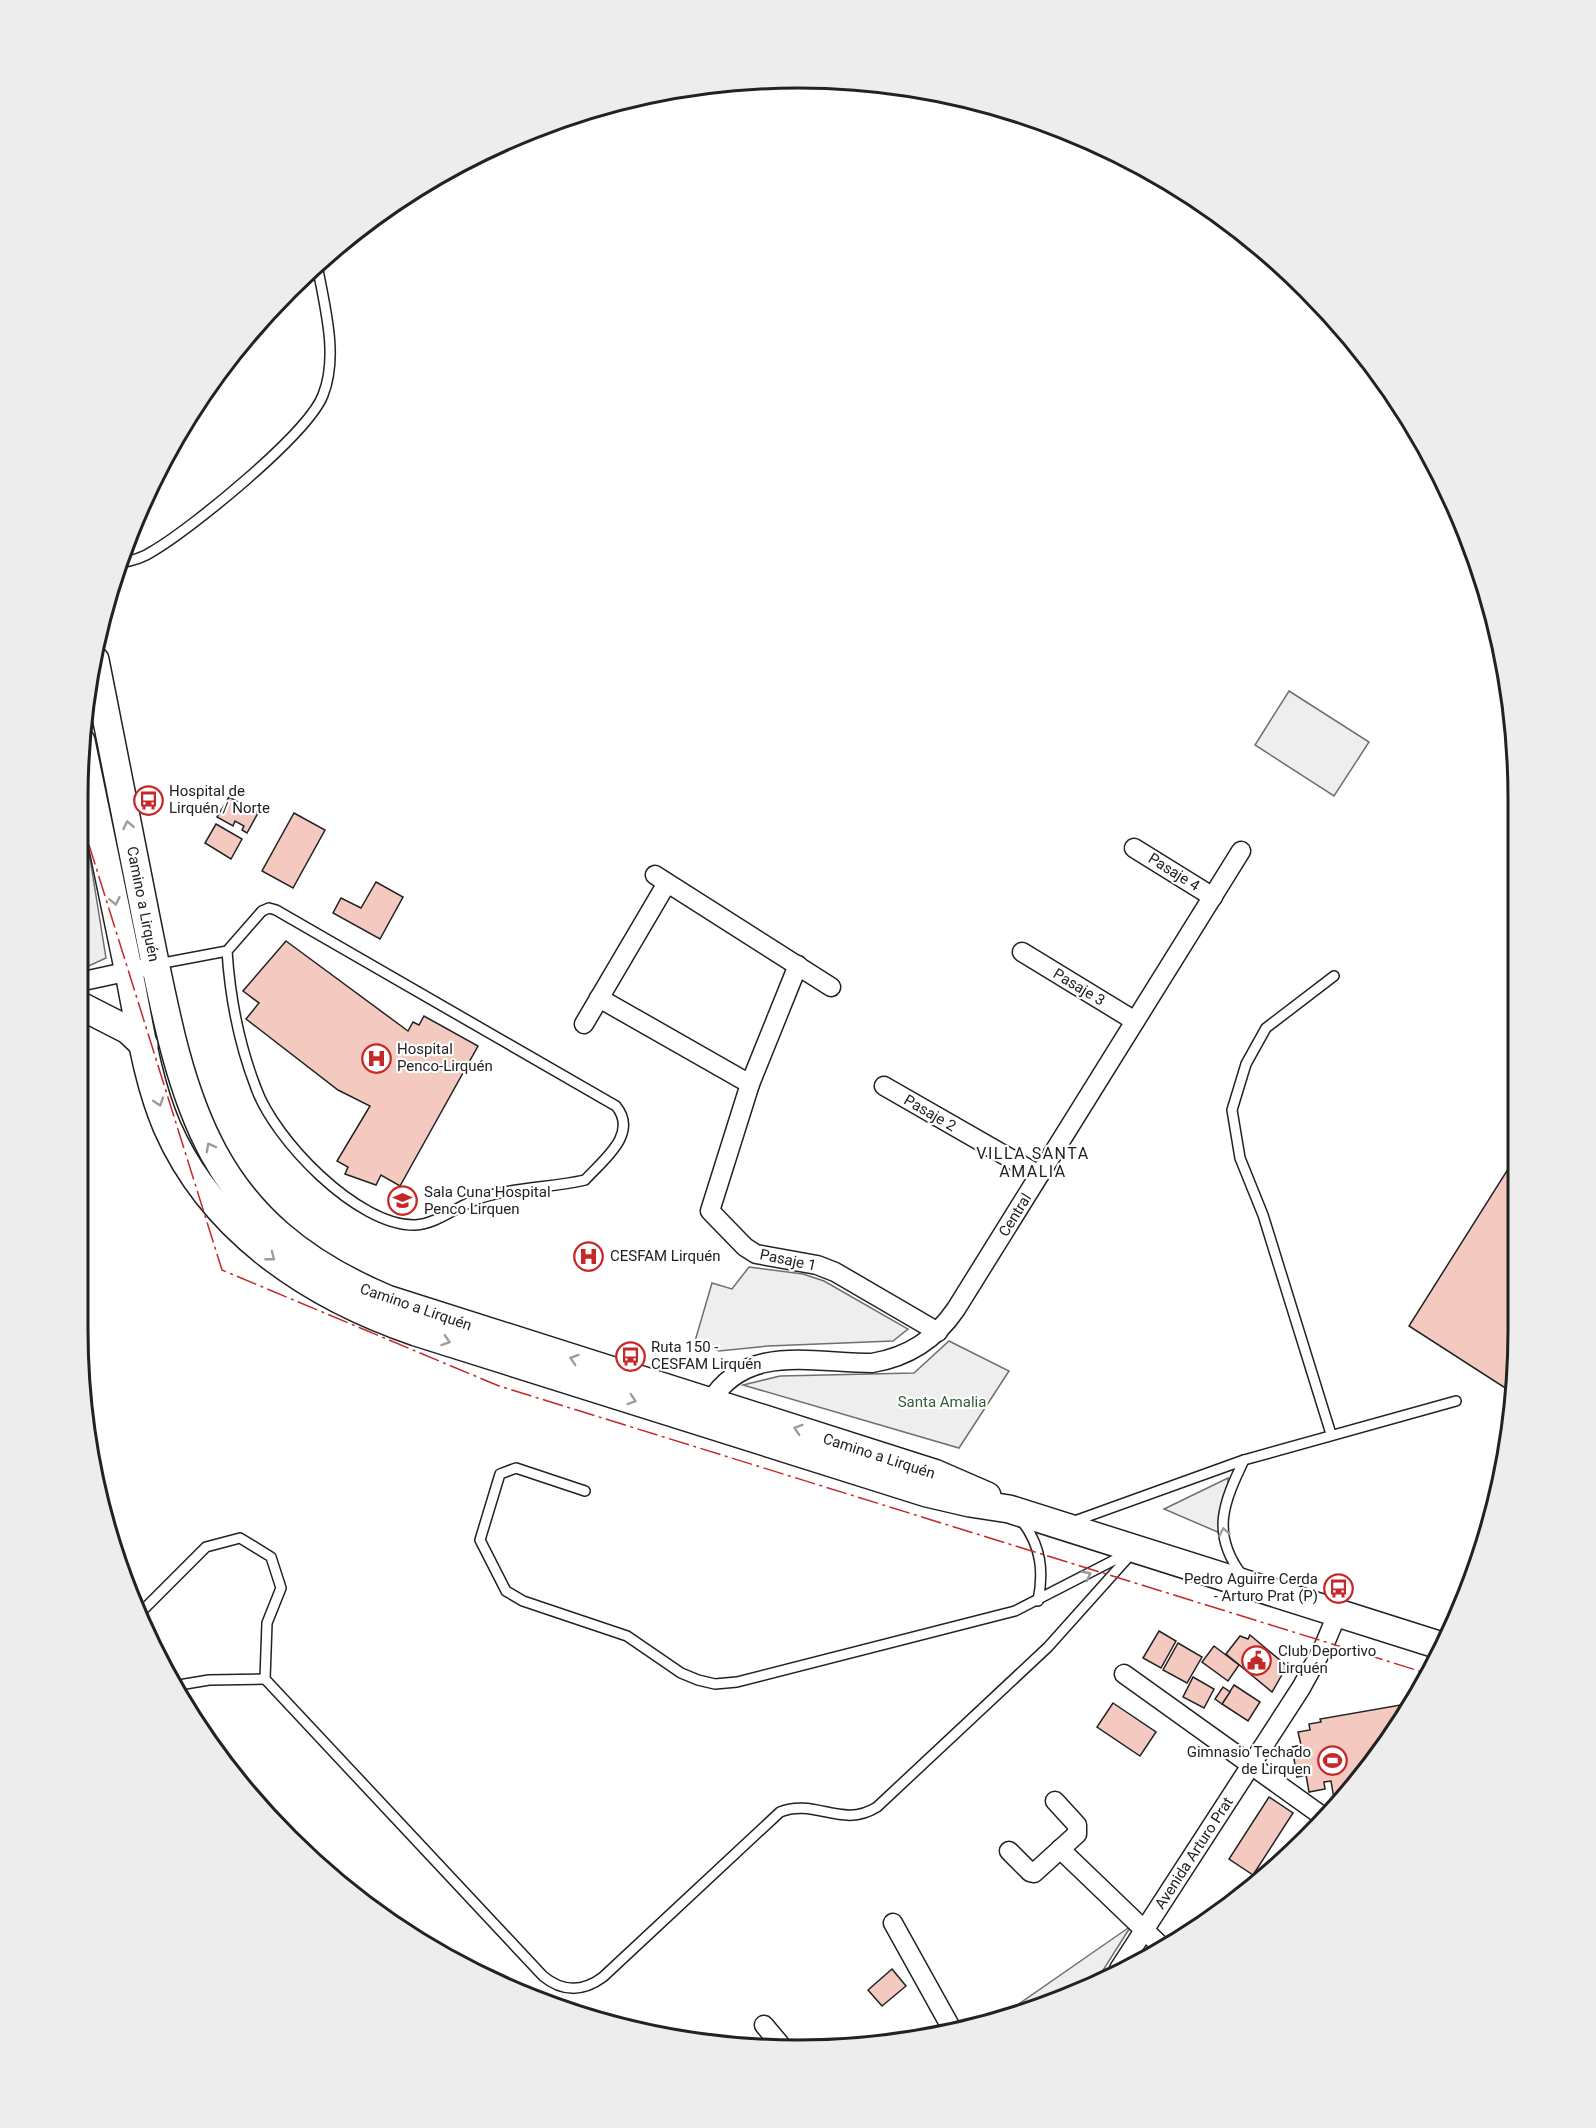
<svg xmlns="http://www.w3.org/2000/svg" width="1596" height="2128" viewBox="0 0 1596 2128" font-family="Roboto,sans-serif">
<rect width="100%" height="100%" fill="#fff"/>
<!-- green -->
<g fill="#eee" stroke="#6f6f6f" stroke-width="1.5">
<polygon points="1289,691 1369,742 1334,796 1255,745"/>
<polygon points="79,790 106,958 80,970 79,967"/>
<polygon points="749,1267 803,1274 824,1281 908,1329 893,1341 768,1346 719,1351 695,1341 712,1283 732,1289"/>
<polygon points="949,1341 1009,1371 959,1448 743,1385 780,1376 914,1373"/>
<polygon points="1228,1478 1227,1536 1164,1509"/>
<polygon points="1131,1926 1095,1983 1073,1995 990,2024"/>
</g>
<!-- building -->
<g fill="#f3c9c0" stroke="#222" stroke-width="1.5">
<polygon points="229,797 258,813 247,833 242,830 244,826 235,821 233,826 217,817"/>
<polygon points="294,813 325,830 293,888 262,871"/>
<polygon points="216,824 242,839 231,859 205,843"/>
<polygon points="376,882 403,897 380,939 333,913 341,898 361,908"/>
<polygon points="286,941 408,1031 413,1022 419,1025 424,1016 478,1046 400,1186 381,1175 376,1185 345,1174 348,1167 337,1161 370,1106 338,1090 246,1019 259,1003 243,991"/>
<polygon points="1515,1158 1516,1377 1513,1393 1409,1326"/>
<polygon points="1159,1631 1176,1641 1161,1668 1143,1658"/>
<polygon points="1250,1635 1287,1666 1272,1692 1226,1654 1240,1636 1248,1639"/>
<polygon points="1178,1643 1202,1657 1187,1683 1163,1670"/>
<polygon points="1214,1646 1239,1665 1228,1681 1202,1662"/>
<polygon points="1193,1677 1214,1689 1204,1708 1183,1697"/>
<polygon points="1234,1685 1260,1702 1248,1721 1222,1704"/>
<polygon points="1223,1687 1230,1692 1222,1704 1215,1699"/>
<polygon points="1113,1703 1156,1732 1140,1756 1097,1727"/>
<polygon points="1412,1703 1345,1797 1334,1799 1331,1781 1324,1782 1325,1789 1309,1792 1306,1775 1297,1777 1292,1747 1301,1745 1298,1732 1310,1730 1309,1724 1321,1722 1320,1719"/>
<polygon points="1269,1797 1293,1813 1253,1875 1229,1859"/>
<polygon points="892,1969 906,1986 882,2006 868,1990"/>
</g>
<g fill="none" stroke-linecap="round" stroke-linejoin="round">
<defs>
<g id="lane">
<path d="M119,563c13,-2 24,-5 34,-12 39,-23 155,-117 170,-156 16,-40 1,-90 -6,-131"/>
<path d="M158,964l69,-13 35,-40 7,-3 7,2 340,196c23,28 -13,54 -31,74 -35,8 -73,7 -107,19 -21,7 -41,25 -63,26 -58,1 -141,-86 -159,-137 -17,-44 -26,-91 -29,-137"/>
<polyline points="1331,1434 1263,1215 1240,1158 1232,1110 1246,1064 1266,1028 1334,976"/>
<polyline points="585,1491 516,1468 500,1474 480,1540 506,1591 523,1601 627,1636 681,1673 698,1680 715,1684 737,1682 1015,1611 1128,1553"/>
<path d="M1022,1521c19,25 22,50 16,80"/>
<polyline points="1072,1522 1244,1460 1456,1401"/>
<path d="M1242,1575c-32,-42 -18,-73 2,-115"/>
<path d="M142,1611l64,-64 34,-9 31,19 10,31 -14,35 -2,56 278,297c19,16 40,16 60,1l177,-165c35,-14 62,17 97,-5l171,-160 85,-95"/>
<polyline points="173,1686 209,1680 265,1679"/>
</g>
<g id="street">
<polyline points="1134,848 1213,897"/>
<polyline points="655,875 831,987"/>
<polyline points="1022,952 1135,1021"/>
<polyline points="798,965 750,1084 710,1211 745,1247 756,1254 817,1265 835,1272 938,1332"/>
<polyline points="79,982 139,969"/>
<polyline points="599,998 750,1084"/>
<polyline points="584,1024 667,883"/>
<polyline points="884,1086 1039,1175"/>
<path d="M710,1402c36,-59 102,-39 162,-39 36,-6 63,-23 84,-54l285,-458"/>
<polyline points="1124,1674 1325,1818"/>
<polyline points="1060,1849 1160,1945"/>
<polyline points="1009,1851 1030,1872 1034,1873 1077,1834 1077,1825 1055,1801"/>
<polyline points="893,1923 953,2031"/>
<polyline points="1119,1969 1301,1688 1323,1648 1338,1612"/>
<polyline points="764,2025 780,2044"/>
</g>
<g id="primary">
<path d="M95,660c17,86 34,172 51,258 36,179 55,303 241,381l547,174 53,23"/>
<path d="M81,741c16,76 32,152 47,227 11,53 18,110 39,159 46,105 144,169 249,205l511,161 43,10 39,6 433,137"/>
<polyline points="79,1005 128,1030 144,1045"/>
</g>
</defs>
<!-- lane casing -->
<use href="#lane" stroke="#222" stroke-width="12"/>
<!-- street casing -->
<use href="#street" stroke="#222" stroke-width="21"/>
<!-- primary casing -->
<use href="#primary" stroke="#222" stroke-width="30"/>
<!-- lane -->
<use href="#lane" stroke="#fff" stroke-width="9"/>
<!-- street -->
<use href="#street" stroke="#fff" stroke-width="18"/>
<!-- primary -->
<use href="#primary" stroke="#fff" stroke-width="27"/>
<!-- power -->
<polyline stroke="#c62828" stroke-width="1.5" stroke-dasharray="21 4.5 3 4.5" stroke-linecap="butt" points="79,813 222,1270 499,1386 1429,1674"/>
</g>
<!-- one-way arrows -->
<defs><path id="oneway-chevron" d="M-2-3.5L2.5 0L-2 3.5" fill="none" stroke-width="1.6" stroke-linecap="round" stroke-linejoin="round" transform="scale(1.5)"/></defs>
<g stroke="#9c9c9c">
<use href="#oneway-chevron" transform="translate(128 825) rotate(-101)"/>
<use href="#oneway-chevron" transform="translate(115 901) rotate(78)"/>
<use href="#oneway-chevron" transform="translate(159 1102) rotate(72)"/>
<use href="#oneway-chevron" transform="translate(210 1147) rotate(-118)"/>
<use href="#oneway-chevron" transform="translate(271 1257) rotate(38)"/>
<use href="#oneway-chevron" transform="translate(446 1341) rotate(18)"/>
<use href="#oneway-chevron" transform="translate(574 1359) rotate(-162)"/>
<use href="#oneway-chevron" transform="translate(632 1400) rotate(18)"/>
<use href="#oneway-chevron" transform="translate(798 1429) rotate(-162)"/>
<use href="#oneway-chevron" transform="translate(1224 1532) rotate(-100)"/>
<use href="#oneway-chevron" transform="translate(1087 1575) rotate(-28)"/>
</g>
<!-- icons -->
<defs>
<symbol id="bus-ring" viewBox="-11 -11 22 22"><circle r="9.5" fill="#fff" stroke="#c62828" stroke-width="1.5"/><path d="M-5-6H5V4H4V6H2V4H-2V6H-4V4H-5ZM-3.5-4V0h7V-4ZM-3.5 1.2v1.5H-2V1.2ZM2 1.2v1.5H3.5V1.2Z" fill="#c62828"/></symbol>
<symbol id="hospital-ring" viewBox="-11 -11 22 22"><circle r="9.5" fill="#fff" stroke="#c62828" stroke-width="1.5"/><path d="M-5-5h3v3.5h4V-5h3V5h-3V1.5h-4V5h-3Z" fill="#c62828"/></symbol>
<symbol id="school-ring" viewBox="-11 -11 22 22"><circle r="9.5" fill="#fff" stroke="#c62828" stroke-width="1.5"/><path d="M0-5L7-2L0 1L-7-2ZM-4 1L0 2.5L4 1V4Q0 6-4 4Z" fill="#c62828"/></symbol>
<symbol id="civic-ring" viewBox="-11 -11 22 22"><circle r="9.5" fill="#fff" stroke="#c62828" stroke-width="1.5"/><path d="M-.6-6.5H3V-4.5H.6V-3L4-1V1h2V6H-6V1h2V-1L-.6-3ZM-1.2 2.5V6h2.4V2.5Z" fill="#c62828"/></symbol>
<symbol id="stadium-ring" viewBox="-11 -11 22 22"><circle r="9.5" fill="#fff" stroke="#c62828" stroke-width="1.5"/><path d="M0-5a6.5 5 0 1 0 0 10a6.5 5 0 1 0 0-10ZM-3.5-1.8h7v3.6h-7Z" fill="#c62828"/></symbol>
</defs>
<g fill-rule="evenodd">
<use href="#bus-ring" x="132" y="784" width="33" height="33"/>
<use href="#hospital-ring" x="360" y="1042" width="33" height="33"/>
<use href="#school-ring" x="386" y="1184" width="33" height="33"/>
<use href="#hospital-ring" x="572" y="1240" width="33" height="33"/>
<use href="#bus-ring" x="614" y="1340" width="33" height="33"/>
<use href="#bus-ring" x="1322" y="1572" width="33" height="33"/>
<use href="#civic-ring" x="1240" y="1644" width="33" height="33"/>
<use href="#stadium-ring" x="1316" y="1744" width="33" height="33"/>
</g>
<g text-anchor="middle" dominant-baseline="central" stroke-width="4.5" stroke-linejoin="round" paint-order="stroke">
<!-- poi labels -->
<g font-size="15" fill="#222" stroke="#fff" text-anchor="start">
<text x="169" y="791">Hospital de<tspan x="169" dy="17">Lirquén / Norte</tspan></text>
<text x="397" y="1049">Hospital<tspan x="397" dy="17">Penco-Lirquén</tspan></text>
<text x="424" y="1192">Sala Cuna Hospital<tspan x="424" dy="17">Penco Lirquen</tspan></text>
<text x="610" y="1256">CESFAM Lirquén</text>
<text x="651" y="1347">Ruta 150 -<tspan x="651" dy="17">CESFAM Lirquén</tspan></text>
<text x="1318" y="1579" text-anchor="end">Pedro Aguirre Cerda<tspan x="1318" dy="17">- Arturo Prat (P)</tspan></text>
<text x="1278" y="1651">Club Deportivo<tspan x="1278" dy="17">Lirquén</tspan></text>
<text x="1311" y="1752" text-anchor="end">Gimnasio Techado<tspan x="1311" dy="17">de Lirquen</tspan></text>
</g>
<!-- street labels -->
<g font-size="15" fill="#222" stroke="#fff">
<text transform="translate(1174 872) rotate(32)">Pasaje 4</text>
<text transform="translate(143 904) rotate(79)">Camino a Lirquén</text>
<text transform="translate(1079 987) rotate(31)">Pasaje 3</text>
<text transform="translate(930 1113) rotate(30)">Pasaje 2</text>
<text transform="translate(1015 1215) rotate(-58)">Central</text>
<text transform="translate(788 1260) rotate(12)">Pasaje 1</text>
<text transform="translate(416 1307) rotate(19)">Camino a Lirquén</text>
<text transform="translate(879 1456) rotate(18)">Camino a Lirquén</text>
<text transform="translate(1194 1853) rotate(-57)">Avenida Arturo Prat</text>
</g>
<!-- park labels -->
<g font-size="15" fill="#2f5e38" stroke="#fff">
<text x="942" y="1402">Santa Amalia</text>
</g>
<!-- neighbourhood labels -->
<g font-size="16" letter-spacing="1.5" fill="#222" stroke="#fff">
<text x="1033" y="1153">VILLA SANTA<tspan x="1033" dy="18">AMALIA</tspan></text>
</g>
</g>
<!-- crop -->
<path d="M0 0H1596V2128H0ZM798 88H798A710 710 0 0 1 1508 798V1330A710 710 0 0 1 798 2040H798A710 710 0 0 1 88 1330V798A710 710 0 0 1 798 88Z" fill="#ededed" fill-rule="evenodd"/>
<path fill="none" stroke="#222" stroke-width="3" d="M798 88H798A710 710 0 0 1 1508 798V1330A710 710 0 0 1 798 2040H798A710 710 0 0 1 88 1330V798A710 710 0 0 1 798 88Z"/>
</svg>
